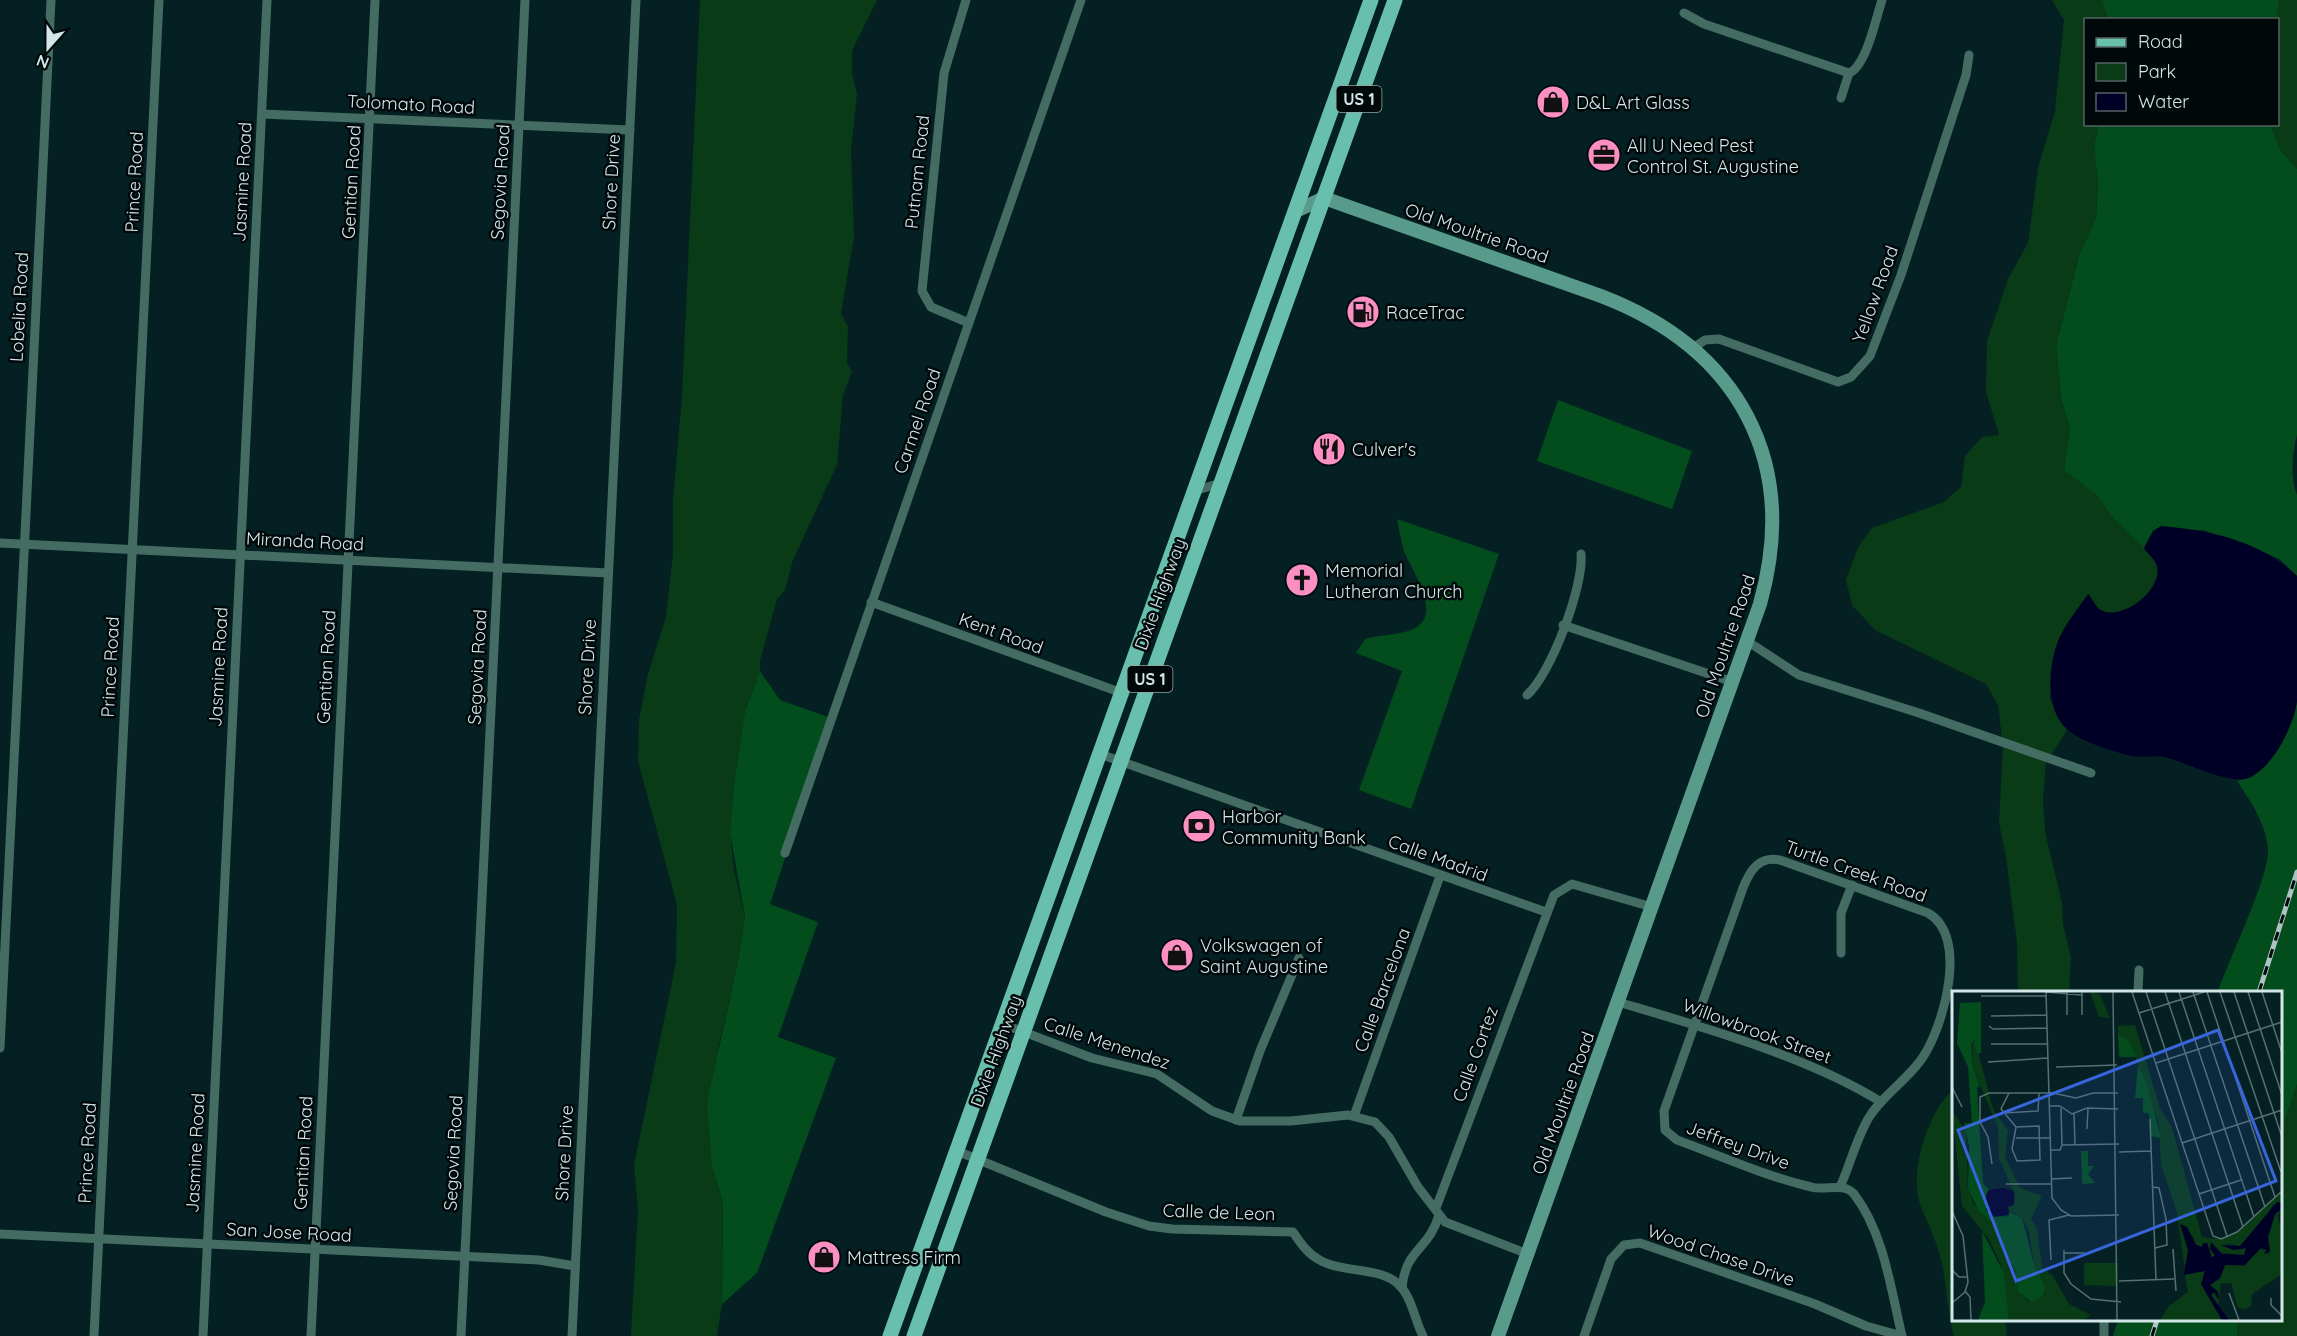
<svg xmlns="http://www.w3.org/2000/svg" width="2297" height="1336" viewBox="0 0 2297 1336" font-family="Quicksand,sans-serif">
<rect width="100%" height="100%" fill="#042023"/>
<!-- green -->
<g fill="#093b16">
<polygon points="700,0 877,0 852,51 852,73 857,94 851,151 854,237 841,313 848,327 847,362 852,372 843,395 837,465 793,560 785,590 777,599 760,661 760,671 745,711 734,785 730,833 734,870 745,917 738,962 719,1045 712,1166 723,1203 722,1304 717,1336 631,1336 638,1210 634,1165 676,963 677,905 638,761 639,720 648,674 666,617 673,554 673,500 682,396"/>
<path d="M2052,0h50l6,19 -22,1v104l13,1 -5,20 4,38 -2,34 -17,39 -23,90 5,52 9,32 -6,40c11,8 24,16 34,26 6,7 10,15 16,22 12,14 39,31 43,49 4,24 -37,57 -58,42 -4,-3 -7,-10 -10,-15l-32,49 -5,25 -2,31 17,31 -21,33 -3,36 2,33 17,71 1,21 8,34 -2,34h-51l-1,-49 -11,-86 -7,-34 4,-76 -5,-42 -12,-21 -111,-54 -23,-25 -6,-25 12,-33 14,-19 72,-26 17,-15 4,-31 17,-19 17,-2 -13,-43 1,-51 21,-62 20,-36 10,-75 17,-57 9,-91z"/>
<polygon points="2279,0 2297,0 2297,169 2280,149 2271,125 2278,124 2276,19"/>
<polygon points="2297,1084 2297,1336 2237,1336 2238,1320 2280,1320 2281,1133"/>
<path d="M1953,1090l1,230h51l2,16h-53c-7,-24 -7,-52 -13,-77 -5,-20 -14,-36 -21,-55 -11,-32 8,-93 33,-114z"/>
</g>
<!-- forest -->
<g fill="#024d1b">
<polygon points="2102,0 2279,0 2276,20 2108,19"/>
<path d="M2099,125h172l9,24 17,20v266c-5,19 -7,41 0,60v81l-17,-17 -77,-29 -50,1 -9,17 -30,-29 -17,-24 -33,-25 6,-40 -9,-32 -5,-52 23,-90 17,-39 2,-34 -4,-38z"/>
<polygon points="1558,400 1692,451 1672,509 1537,461"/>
<path d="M1397,519l102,35 -88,255 -52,-19 43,-119 -46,-18 9,-14c14,-4 32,-4 46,-9 35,-13 0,-60 -7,-79 -3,-11 -5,-22 -7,-32z"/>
<polygon points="760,671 780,700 831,718 770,904 818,922 778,1037 836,1058 757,1273 722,1304 723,1203 712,1166 707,1102 738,962 745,917 730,833 734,785 745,711"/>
<path d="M2297,701v383l-16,49 -1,-141h-62c10,-31 53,-119 50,-144 -3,-26 -17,-46 -31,-67l14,-4 43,-60z"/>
<polygon points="2118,1320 2238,1320 2237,1336 2113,1336"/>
</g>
<!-- water -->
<path fill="#000026" d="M2161,526c48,4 100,15 136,50v125c-4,26 -22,63 -46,76 -17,10 -64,-14 -83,-19 -13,-4 -27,1 -41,-3 -19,-6 -43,-12 -59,-25 -23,-19 -20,-60 -11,-86 6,-18 21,-35 31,-50 3,4 7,11 11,15 19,15 69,-20 57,-46 -3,-5 -9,-10 -12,-15l9,-17z"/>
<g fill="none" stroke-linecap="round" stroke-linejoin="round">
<!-- minor -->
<g stroke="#456c62" stroke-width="9">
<polyline points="966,0 944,73 922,291 931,307 969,323"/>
<polyline points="1684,13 1704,24 1849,73"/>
<path d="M1841,98l8,-25c17,-6 27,-55 33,-73"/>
<polyline points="262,114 630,130"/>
<polyline points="1693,348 1705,340 1719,339 1838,382 1851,377 1870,356 1901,275 1966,75 1969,55"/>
<polyline points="1194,491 1221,483"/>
<polyline points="0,543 608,573"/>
<polyline points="871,602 1122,693"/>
<polyline points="1563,625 1733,682"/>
<polyline points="1747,641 1799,675 1919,713 2091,773"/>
<path d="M1527,695c24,-21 57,-109 54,-141"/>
<polyline points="1100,754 1546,912"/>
<polyline points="785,853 1081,0"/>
<polyline points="1841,953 1841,913 1852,885"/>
<polyline points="2138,992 2139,970"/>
<path d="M1618,1002c84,25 189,54 263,100"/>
<polyline points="1003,1024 1092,1058 1157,1074 1212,1111 1240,1121 1291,1121 1348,1115 1375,1122 1389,1137 1418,1187 1445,1222 1528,1254"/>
<polyline points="0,1048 51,0"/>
<polyline points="1354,1116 1440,876"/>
<polyline points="1236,1120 1260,1051 1299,958"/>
<path d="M957,1151l149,61 43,14 23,3 121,3c7,10 14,21 25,27 23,15 65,7 82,27 12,12 15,35 23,50"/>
<path d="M1840,1187c10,-22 16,-47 28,-68 14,-24 40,-39 55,-62 21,-32 46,-121 5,-144l-148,-53c-21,-4 -30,10 -37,28l-79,223 1,19 12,10c44,16 88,36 134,47 14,4 33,-5 43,7 30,39 37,96 48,142"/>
<polyline points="1436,1208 1554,895 1572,884 1652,907"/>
<polyline points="0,1234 539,1260 575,1266"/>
<path d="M1402,1288c3,-39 27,-38 37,-73"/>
<polyline points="2104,1320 2104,1336"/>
<polyline points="94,1336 159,0"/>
<polyline points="203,1336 267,0"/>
<polyline points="311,1336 375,0"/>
<polyline points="461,1336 525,0"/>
<polyline points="572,1336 636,0"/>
<polyline points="1584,1336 1611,1259 1624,1245 1640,1243 1815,1304 1866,1326 1902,1336"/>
</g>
<!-- secondary -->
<path stroke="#599b8b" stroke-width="14" d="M1296,211l28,-13 277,98c138,53 199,165 159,308l-262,732"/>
<!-- primary -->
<g stroke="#68bfab" stroke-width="15">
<polyline points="890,1336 1371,0"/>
<polyline points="914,1336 1395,0"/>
</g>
<defs>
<g id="rail">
<polyline points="2259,992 2297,872"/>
<polyline points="2152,1336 2157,1320"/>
</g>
</defs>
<!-- rail casing -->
<use href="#rail" stroke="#adc2c4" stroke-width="5"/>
<!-- rail -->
<use href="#rail" stroke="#00080a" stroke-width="3" stroke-dasharray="9" stroke-linecap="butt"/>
</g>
<!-- icons -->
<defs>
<symbol id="shop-disc" viewBox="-11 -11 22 22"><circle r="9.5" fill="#fc8fc2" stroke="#00080a"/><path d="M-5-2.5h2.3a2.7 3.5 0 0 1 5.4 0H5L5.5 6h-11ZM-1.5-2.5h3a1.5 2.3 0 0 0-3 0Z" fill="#111"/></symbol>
<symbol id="office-disc" viewBox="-11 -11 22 22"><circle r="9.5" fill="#fc8fc2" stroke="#00080a"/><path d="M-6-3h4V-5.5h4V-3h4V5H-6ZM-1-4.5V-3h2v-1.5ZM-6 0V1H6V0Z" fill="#111"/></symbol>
<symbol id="fuel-disc" viewBox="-11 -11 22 22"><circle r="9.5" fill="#fc8fc2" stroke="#00080a"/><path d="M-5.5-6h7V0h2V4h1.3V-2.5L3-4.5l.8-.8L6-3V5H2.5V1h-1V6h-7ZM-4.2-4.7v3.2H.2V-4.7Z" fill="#111"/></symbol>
<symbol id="restaurant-disc" viewBox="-11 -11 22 22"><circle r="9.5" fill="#fc8fc2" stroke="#00080a"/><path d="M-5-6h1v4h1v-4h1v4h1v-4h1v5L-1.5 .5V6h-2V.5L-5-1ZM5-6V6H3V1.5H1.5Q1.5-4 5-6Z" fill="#111"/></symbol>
<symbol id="church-disc" viewBox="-11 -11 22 22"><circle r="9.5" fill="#fc8fc2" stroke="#00080a"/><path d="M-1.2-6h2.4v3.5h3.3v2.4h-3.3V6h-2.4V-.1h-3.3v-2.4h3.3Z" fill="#111"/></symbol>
<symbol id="bank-disc" viewBox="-11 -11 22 22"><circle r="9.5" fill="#fc8fc2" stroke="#00080a"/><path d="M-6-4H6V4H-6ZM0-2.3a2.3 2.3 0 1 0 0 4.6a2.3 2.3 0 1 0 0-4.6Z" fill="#111"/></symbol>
</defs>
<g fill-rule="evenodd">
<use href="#shop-disc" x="1534" y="83" width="38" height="38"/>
<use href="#office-disc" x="1585" y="136" width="38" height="38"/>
<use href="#fuel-disc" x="1344" y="293" width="38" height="38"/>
<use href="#restaurant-disc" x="1310" y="430" width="38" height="38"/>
<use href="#church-disc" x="1283" y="561" width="38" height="38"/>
<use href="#bank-disc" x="1180" y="807" width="38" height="38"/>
<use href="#shop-disc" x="1158" y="936" width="38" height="38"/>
<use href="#shop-disc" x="805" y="1238" width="38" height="38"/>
</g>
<g text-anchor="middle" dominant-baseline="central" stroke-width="5" stroke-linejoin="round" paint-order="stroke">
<!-- shield labels -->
<g fill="#00080a" stroke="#94a4a6" stroke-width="1.5">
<rect x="1336.5" y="86" width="45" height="26" rx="4.5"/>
<rect x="1127.5" y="666" width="45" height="26" rx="4.5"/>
</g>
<g font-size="16" font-weight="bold" fill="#d3e7e9">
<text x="1359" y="99">US 1</text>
<text x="1150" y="679">US 1</text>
</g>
<!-- poi labels -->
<g font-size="18" fill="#d3e7e9" stroke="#00080a" text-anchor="start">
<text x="1576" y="102">D&amp;L Art Glass</text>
<text x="1627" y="145">All U Need Pest<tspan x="1627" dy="21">Control St. Augustine</tspan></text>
<text x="1386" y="312">RaceTrac</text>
<text x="1352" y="449">Culver's</text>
<text x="1325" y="570">Memorial<tspan x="1325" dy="21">Lutheran Church</tspan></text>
<text x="1222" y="816">Harbor<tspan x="1222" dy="21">Community Bank</tspan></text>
<text x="1200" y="945">Volkswagen of<tspan x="1200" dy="21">Saint Augustine</tspan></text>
<text x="847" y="1257">Mattress Firm</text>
</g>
<!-- street labels -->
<g font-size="18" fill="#d3e7e9" stroke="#00080a">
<text transform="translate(411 104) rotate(3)">Tolomato Road</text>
<text transform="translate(917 172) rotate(-84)">Putnam Road</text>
<text transform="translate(134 182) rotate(-87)">Prince Road</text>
<text transform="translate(242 182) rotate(-87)">Jasmine Road</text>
<text transform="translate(351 182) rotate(-87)">Gentian Road</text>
<text transform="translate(500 182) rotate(-87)">Segovia Road</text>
<text transform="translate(611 182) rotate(-87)">Shore Drive</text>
<text transform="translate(1477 233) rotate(19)">Old Moultrie Road</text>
<text transform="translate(1875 294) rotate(-70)">Yellow Road</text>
<text transform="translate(19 307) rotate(-87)">Lobelia Road</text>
<text transform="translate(917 421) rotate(-71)">Carmel Road</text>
<text transform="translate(305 541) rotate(3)">Miranda Road</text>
<text transform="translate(1160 594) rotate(-70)">Dixie Highway</text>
<text transform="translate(1001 633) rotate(20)">Kent Road</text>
<text transform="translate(1725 646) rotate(-71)">Old Moultrie Road</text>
<text transform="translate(110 667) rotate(-87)">Prince Road</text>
<text transform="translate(218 667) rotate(-87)">Jasmine Road</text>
<text transform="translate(326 667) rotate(-87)">Gentian Road</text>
<text transform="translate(477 667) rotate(-87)">Segovia Road</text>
<text transform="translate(587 667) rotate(-87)">Shore Drive</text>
<text transform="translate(1438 858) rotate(20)">Calle Madrid</text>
<text transform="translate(1856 871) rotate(20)">Turtle Creek Road</text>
<text transform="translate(1382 990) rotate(-70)">Calle Barcelona</text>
<text transform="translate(1757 1031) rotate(20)">Willowbrook Street</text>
<text transform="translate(1107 1043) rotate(18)">Calle Menendez</text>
<text transform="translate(996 1051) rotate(-70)">Dixie Highway</text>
<text transform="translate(1475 1054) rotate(-70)">Calle Cortez</text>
<text transform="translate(1563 1103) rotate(-70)">Old Moultrie Road</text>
<text transform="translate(1738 1145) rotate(20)">Jeffrey Drive</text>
<text transform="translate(87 1153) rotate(-87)">Prince Road</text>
<text transform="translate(195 1153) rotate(-87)">Jasmine Road</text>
<text transform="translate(303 1153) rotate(-87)">Gentian Road</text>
<text transform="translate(453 1153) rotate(-87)">Segovia Road</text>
<text transform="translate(564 1153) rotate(-87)">Shore Drive</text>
<text transform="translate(1219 1212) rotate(2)">Calle de Leon</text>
<text transform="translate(289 1232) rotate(3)">San Jose Road</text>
<text transform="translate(1721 1255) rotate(19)">Wood Chase Drive</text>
</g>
</g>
<!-- overview -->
<g transform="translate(1952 991)">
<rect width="330" height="330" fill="#042023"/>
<path d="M138,1l10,2 10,24 -11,-1zM183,34l25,83 12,20 30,109 14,2 21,-6 45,-42v11l-9,3 -7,14 -26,27 -16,-3 16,7 6,-3 -2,8 -22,-2 -13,-8 6,10 -3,3 -5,-15h-4v4l-7,-2 -3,-9 -10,-7 5,21v12l-4,3 -7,-53 -16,-47 -2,-41 -27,-77 -14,-13v-8zM20,49l4,4 17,65 15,22 -3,26 15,31 22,8 -11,23 6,10 5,39 11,8 16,28 22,11 -7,5h-75l-8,-55 -12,-26 -27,-33 -10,-95 14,20 2,58 6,15 22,22 10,34 9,8 3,24 11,9 14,-6 2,-4 -11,-28 -5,-32 -7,-13 -15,-9 7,-5 1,-9 -16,-37 -1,-30 -25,-60zM330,218l-4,6 1,9 3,-4v54l-30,20 -1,12 -6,3 -7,-1 -7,-25h-10l-3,22 -7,-10 3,-3 4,8v-8l-8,-7 10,-7 5,-13 18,1 15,-17 9,1 -3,4 6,-3 -2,-14 7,-23zM132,272h34v23l-34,-1zM254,280l-5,13 21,36h-62l9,-14 19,-14 -3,-18z" fill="#093b16"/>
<path d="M29,11v51h-4l-3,-13 -3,4 2,24 7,18 -3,1 6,96 6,7 -3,17 18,10 6,-5 12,6 12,46 11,24 -2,7 -11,7 -14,-10 -3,-24 -9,-8 -10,-34 -17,-15 -11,-22 1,-43 -5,-23h8l-4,-56 -11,-24 3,-40zM166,43l12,8 6,15h-17zM186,74l10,22 13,51 -10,-2 -2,-23h-6v-15h-8zM129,160h7v15h6l-6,8 7,9 -13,1zM30,240l22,42 5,47h-31l7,-18z" fill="#024d1b"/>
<path d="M51,197l11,3v14l-6,1 1,9 -15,2 -8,-7v-15l3,-5zM325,211h5v7l-7,5 -7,23 2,15 -6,2 3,-4 -6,-2 -16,17h-20l-5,13 -10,7 8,7 1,7 -5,-7 -3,3 18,25h-7l-21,-36 4,-13 -21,4 4,-25 -8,-26 7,3 9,18 6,2 1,-4h4l5,15 3,-3 -5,-6 1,-7 11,12 22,1 2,-7 -13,2 -12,-5 19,1z" fill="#000026"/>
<path fill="none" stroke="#577072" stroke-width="1.5" d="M94,1l36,3M94,1l6,206 9,12 10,6 48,-1M115,1v23M130,1v23M161,1l4,328M180,1l81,244 8,3 16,-7 45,-41M194,1l81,244M213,1l78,235M227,1l75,225M241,1l72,215M255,1l68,205M268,1l61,180M282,1l48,145M296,1l34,103M310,1l20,61M29,5h65M187,22l65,-21M39,25l56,-1M37,35l4,3 54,-1M39,53h56M36,71l60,-4M204,72l126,-41M104,76l61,-2M0,96l10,20M96,101l28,6 17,-5h25M57,102l-8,16 15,18M97,115h11l12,8 15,-6 31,1M109,117l1,37M51,122l35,-2 1,-18M122,123l1,31M198,128l6,161M87,135l1,34 -23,1 -5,-12 4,-22zM135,138l1,-21M64,147h34M230,152l100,-33M99,159h9l2,-5 57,-1M167,161l32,-1M40,173l-4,-27 -8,-15v-25l9,-4h59M99,188l21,-1M54,193h45M201,196l6,1 7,31 1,26 -12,3M247,203l42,-14M0,220l11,25 5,46 -3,10 -13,11M221,258l3,42M112,259v23l7,11 20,15 30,3M112,262h21M99,269l-2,-40 20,-5M0,279l7,7h9M167,290l55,-2M13,300l5,6 1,23M277,302l10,27M319,307v7l11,11"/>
<path fill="#3865db" fill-opacity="0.15" stroke="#3865db" stroke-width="3" d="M266,39l58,151 -260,100 -58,-151z"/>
<rect width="330" height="330" fill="none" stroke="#d3e7e9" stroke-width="3"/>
</g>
<!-- legend -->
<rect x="2084" y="18" width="195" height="108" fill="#00080a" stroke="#546163" stroke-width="1.5"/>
<rect x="2096" y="38" width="30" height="9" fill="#68bfab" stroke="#546163" stroke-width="1.5"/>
<text x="2138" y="48" font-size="18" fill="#d3e7e9">Road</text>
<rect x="2096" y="63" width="30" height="18" fill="#093b16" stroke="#546163" stroke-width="1.5"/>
<text x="2138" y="78" font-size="18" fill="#d3e7e9">Park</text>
<rect x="2096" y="93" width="30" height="18" fill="#000026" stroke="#546163" stroke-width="1.5"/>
<text x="2138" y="108" font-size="18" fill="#d3e7e9">Water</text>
<!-- north arrow -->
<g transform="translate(48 48) rotate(201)" stroke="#00080a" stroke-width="4.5" paint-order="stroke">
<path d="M0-4.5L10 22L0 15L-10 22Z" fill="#d3e7e9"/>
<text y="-9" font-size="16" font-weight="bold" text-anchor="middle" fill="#d3e7e9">N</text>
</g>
</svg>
